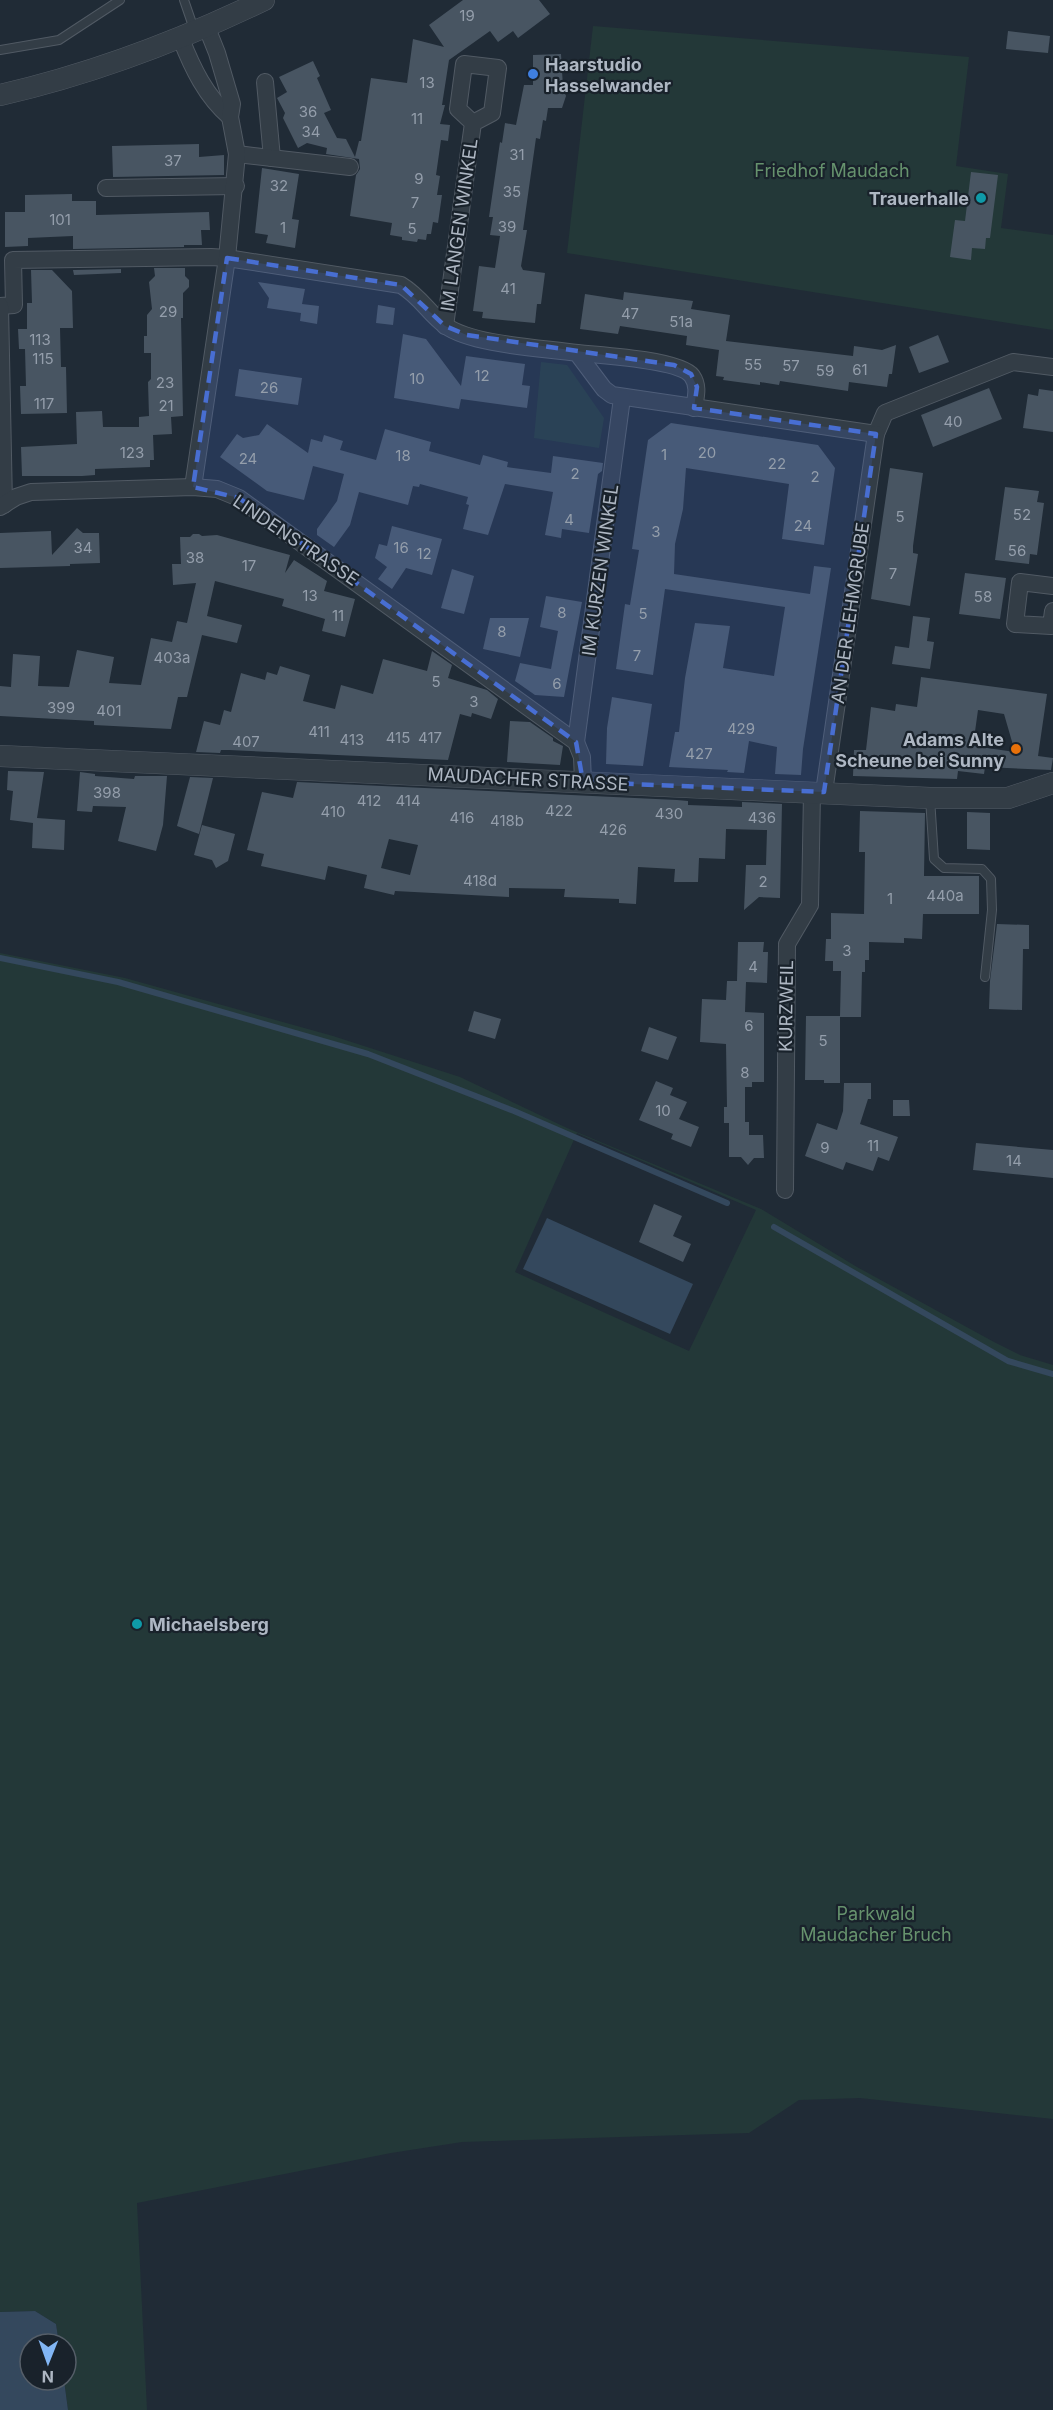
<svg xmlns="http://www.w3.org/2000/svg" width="1053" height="2410" viewBox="0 0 1053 2410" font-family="Inter,sans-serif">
<rect width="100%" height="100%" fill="#202b36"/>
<!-- green -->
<g fill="#233838" fill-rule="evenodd">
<polygon points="593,26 969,57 956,166 1008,174 1001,228 1053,235 1053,330 567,253"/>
<polygon points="541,362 567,365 604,418 599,448 534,438"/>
<path d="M0,953l125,25 208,58 127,41 107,51 194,81 96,58 137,75 26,13 33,10v754l-193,-21 -61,2 -50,33 -287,9 -71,11 -254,50 10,207h-79l-4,-30h2v-36h-7l-3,-20 -21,-13 -35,1zM577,1133l179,77 -67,141 -174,-79z"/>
</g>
<!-- water -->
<g fill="#34485d">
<polygon points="547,1218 693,1284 670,1334 523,1269"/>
<polygon points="35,2311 56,2324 59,2344 30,2344 30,2380 64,2380 68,2410 0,2410 0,2312"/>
</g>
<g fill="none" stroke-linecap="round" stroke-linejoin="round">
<!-- stream -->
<g stroke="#34485d" stroke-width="6">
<polyline points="0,958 118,982 368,1054 514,1111 727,1203"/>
<polyline points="774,1227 1008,1361 1053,1374"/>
</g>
</g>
<!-- building -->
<g fill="#485562" fill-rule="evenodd">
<polygon points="463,0 539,0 550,14 518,38 513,31 498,42 490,31 449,60 442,105 445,105 440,124 450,125 448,141 441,140 436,175 440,176 437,195 442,195 438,223 433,222 431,234 427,234 426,240 418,239 417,242 402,240 402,237 390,235 392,223 350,216 356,175 360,169 359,159 326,154 327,148 307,143 298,148 283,118 285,113 277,98 287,92 279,77 313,61 320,76 317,78 331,110 324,113 337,138 346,139 355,157 359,141 361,141 371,78 407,83 413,39 444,47 429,25"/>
<polygon points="1008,31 1050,36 1048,53 1006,49"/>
<polygon points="561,54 563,87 566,96 562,108 548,108 546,121 543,120 540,139 536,138 523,230 527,230 521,266 523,270 545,273 541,304 537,304 535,323 482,318 483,312 473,311 479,266 495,268 500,236 490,235 493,217 489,217 500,142 502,143 505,123 516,125 524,85 533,85 533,55"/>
<polygon points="199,144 199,157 224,155 224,175 113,177 112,146"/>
<polygon points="262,168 299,174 292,219 299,220 295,248 266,243 268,235 255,233"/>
<polygon points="971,172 998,175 990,238 986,238 985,249 972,248 971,260 950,257 955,220 965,221"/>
<polygon points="72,194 72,201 96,201 96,215 209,212 210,230 201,230 202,245 184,245 184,247 73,249 73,236 28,238 28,246 5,247 5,212 25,212 25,195"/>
<polygon points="154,268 185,268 185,276 189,280 189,287 183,293 183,318 181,318 183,416 171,417 172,434 153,435 154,460 150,460 150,467 95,469 95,475 82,476 22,476 21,447 77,444 76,412 102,411 103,427 139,427 139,417 149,416 148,382 151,379 151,353 144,353 144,336 147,336 147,315 152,309 149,282 155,276"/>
<polygon points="121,269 121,273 74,275 73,270"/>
<polygon points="31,270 52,270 72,291 73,328 60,328 61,367 66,367 67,413 21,414 20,386 26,386 25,349 19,349 18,329 27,329 27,303 32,303"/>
<polygon points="258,282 305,289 302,304 319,306 317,324 300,321 301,313 267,308 269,298"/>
<polygon points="624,292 693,301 691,309 730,315 726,341 853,356 854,346 882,350 896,345 892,374 889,374 887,387 849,382 848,391 780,381 779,385 760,382 760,385 723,380 724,377 716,376 719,350 686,345 687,336 620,326 618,334 580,329 585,294 623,300"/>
<polygon points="378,305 395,308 393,325 376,323"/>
<polygon points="403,334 426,339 461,386 466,356 525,364 522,385 530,386 527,408 461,399 459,409 394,398"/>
<polygon points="938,335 949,362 919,373 909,347"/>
<polygon points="239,369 302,378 298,405 235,396"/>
<polygon points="989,388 1002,419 933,447 921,415"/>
<polygon points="1039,389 1053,391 1053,432 1023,428 1028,394 1038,396"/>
<polygon points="671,423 818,445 835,468 824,545 782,539 789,484 686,468 683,509 675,544 674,574 810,594 814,566 831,568 803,749 801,775 775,774 777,747 749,741 744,773 727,772 728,770 669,767 675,732 679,732 685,678 695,623 730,626 723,668 774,676 785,607 665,589 653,675 616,669 625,604 630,605 639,550 632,549 648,440"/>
<polygon points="267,424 308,453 311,439 322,442 324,435 343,441 340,450 376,460 385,429 431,442 429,451 480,465 483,455 508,462 507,467 551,473 553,456 603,463 602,471 598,474 589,533 562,529 561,538 545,535 553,492 505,484 488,535 463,529 469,505 466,504 468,497 420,484 419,487 413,486 408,505 359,492 350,525 334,547 317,535 317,529 337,501 344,474 313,466 304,500 267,491 220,457 237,434 243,438 259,435"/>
<polygon points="890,468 923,473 913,546 913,553 918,554 910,606 871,599"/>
<polygon points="1005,487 1039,491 1037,502 1044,503 1037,555 1030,554 1029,564 995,560"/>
<polygon points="392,526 442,539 432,575 406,568 392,589 378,579 387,567 375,558 379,544 387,546"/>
<polygon points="77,528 83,533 99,533 100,563 70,564 70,566 0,568 0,533 51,531 52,555"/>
<polygon points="193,534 199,534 202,536 217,535 290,555 285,573 294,560 327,581 324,591 355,599 345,637 322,631 325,619 282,606 284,599 215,581 207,616 242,625 237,643 202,635 187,697 178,697 171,729 94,725 94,721 0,716 0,686 11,687 13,654 40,656 38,686 69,687 77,650 114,657 109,683 141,685 151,638 172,642 177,621 187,623 196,583 173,585 172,564 181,564 180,537 190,537"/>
<polygon points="452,569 474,576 464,614 441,608"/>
<polygon points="965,573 1006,578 1000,619 959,614"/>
<polygon points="546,596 582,602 564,697 535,695 515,681 520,663 551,669 558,631 540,627"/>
<polygon points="913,616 930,618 927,641 934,642 930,669 892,664 895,646 909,648"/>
<polygon points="490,618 529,618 520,657 483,649"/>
<polygon points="432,651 452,665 448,678 487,690 498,699 491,719 472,713 471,717 460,714 448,760 229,750 221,750 220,753 196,752 204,721 220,725 224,710 231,712 241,673 265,680 267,672 277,675 280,666 310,675 303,701 335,709 341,685 373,694 383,659 427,671"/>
<path d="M921,677l126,17 -9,62 15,2 -2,12 -66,-3 -1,7 -26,-3 -1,8 -104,-3 1,-26h12l5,-43 24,4 1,-7 21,3zM978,710l26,4 11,38 -42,-6z"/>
<polygon points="612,697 652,704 643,766 606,764 607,728"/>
<polygon points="510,721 530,722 553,738 553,741 563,746 560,765 507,762"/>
<polygon points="8,771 44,772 37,818 65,820 64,850 32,848 33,823 10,820 13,791 7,790"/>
<polygon points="80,772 95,774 95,776 134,779 135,776 167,776 163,825 156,851 118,841 126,807 93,806 92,812 77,811"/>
<polygon points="190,777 213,778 199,834 177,826"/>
<path d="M297,782l380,18 11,1v4l54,2v-5l40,2 -2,94 -21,-1 -15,13 2,-45h20l1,-35 -41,-1 -1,30 -26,-1 -1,24h-24l1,-13 -37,-2 -2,37 -17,-1v-4l-55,-2 1,-8 -56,-1v9l-114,-6 -1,4 -30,-7 3,-13 -39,-9 -3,14 -64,-14 3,-12 -17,-4 15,-58 31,6zM389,839l29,6 -8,30 -29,-7z"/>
<polygon points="860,811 925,813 924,876 979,876 979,914 923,914 922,939 904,938 904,943 869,942 869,960 865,960 865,972 862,972 861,1017 840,1017 840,1083 824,1083 824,1080 805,1080 806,1016 840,1016 841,971 833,971 833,961 825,961 826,939 831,939 831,913 864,914 865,852 859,852"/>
<polygon points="967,812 990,813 990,850 967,849"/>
<polygon points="202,825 235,834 228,861 216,868 212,860 194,855"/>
<polygon points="997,924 1029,925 1029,949 1023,949 1022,1010 989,1009 990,981"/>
<polygon points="738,942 764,942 763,952 768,952 767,983 746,982 745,1012 764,1013 764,1082 752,1082 752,1087 745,1087 745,1122 749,1122 749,1135 763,1135 764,1158 754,1158 748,1165 741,1157 729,1157 729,1123 724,1123 724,1107 727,1107 726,1044 700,1042 702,999 726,1000 727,981 737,981"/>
<polygon points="474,1011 501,1019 495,1039 468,1031"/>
<polygon points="649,1027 677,1037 668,1060 641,1051"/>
<polygon points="656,1081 673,1088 670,1095 687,1102 679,1119 699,1127 691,1147 671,1139 673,1134 639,1120"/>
<polygon points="844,1083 871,1083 871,1099 868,1099 860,1124 898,1137 889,1161 878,1157 873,1171 846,1162 843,1170 805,1156 817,1123 837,1130 843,1111"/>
<polygon points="893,1100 909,1100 910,1116 893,1116"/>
<polygon points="976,1143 1053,1150 1053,1178 973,1170"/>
<polygon points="654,1204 682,1216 673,1236 691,1244 683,1262 639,1242"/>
</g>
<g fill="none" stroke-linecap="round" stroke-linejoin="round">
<defs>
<g id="service">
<polyline points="184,0 195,32"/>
<polyline points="0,50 59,40 120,0"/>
<polyline points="930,798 934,859 944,868 982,869 991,879 992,910 985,977"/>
</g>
<g id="minor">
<path d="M181,39c11,28 25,58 49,78"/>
<polyline points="265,82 272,158"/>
<polyline points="237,154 350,167"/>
<polyline points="106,188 236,186"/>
<path d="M0,306l14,-1 -1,-45 198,-3 16,1 174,27c20,12 28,29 45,41 27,19 97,22 131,27l27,36 8,6 264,39 9,-21 128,-51 40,5"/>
<polyline points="0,306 4,505"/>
<polyline points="445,326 473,123 492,113 498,68 464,64 458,109 473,123"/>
<path d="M577,353c23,2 103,7 115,23 7,10 4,20 2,32"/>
<polyline points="193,487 227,258 237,154 230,117 232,104 217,53 207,28"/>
<polyline points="0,507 16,497 31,492 193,487 217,489 239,498 576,742 582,757 583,782"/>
<polyline points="1053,586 1020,582 1015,624 1051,626 1053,611"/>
<polyline points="576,742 622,398"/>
<polyline points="824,792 876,434"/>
<polyline points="785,1190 787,944 810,905 812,792"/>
</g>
<g id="tertiary">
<path d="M0,95c92,-21 179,-54 264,-95"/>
<polyline points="0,756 930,798 1008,798 1053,783"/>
</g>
</defs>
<!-- service casing -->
<use href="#service" stroke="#515a64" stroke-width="10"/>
<!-- minor casing -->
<use href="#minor" stroke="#515a64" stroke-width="18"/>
<!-- tertiary casing -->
<use href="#tertiary" stroke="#515a64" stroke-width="22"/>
<!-- service -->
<use href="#service" stroke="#333d46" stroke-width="8"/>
<!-- minor -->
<use href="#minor" stroke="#333d46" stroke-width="16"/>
<!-- tertiary -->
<use href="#tertiary" stroke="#333d46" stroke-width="21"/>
</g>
<!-- marked area -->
<path fill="#486ed2" fill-opacity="0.2" stroke="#486ed2" stroke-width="4.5" stroke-dasharray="12 8" stroke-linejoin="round" d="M227,258l174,27 44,41 22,9 207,30 17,9 6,13 -3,21 182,26 -52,358 -241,-10 -7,-40 -337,-244 -46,-11z"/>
<!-- markers -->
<circle fill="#3f7fe0" stroke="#19222b" stroke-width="2" cx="533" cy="74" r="6"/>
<g fill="#0f9aa8" stroke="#19222b" stroke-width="2">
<circle cx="981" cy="198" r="6"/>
<circle cx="137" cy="1624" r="6"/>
</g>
<circle fill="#e8710a" stroke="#19222b" stroke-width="2" cx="1016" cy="749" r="6"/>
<g text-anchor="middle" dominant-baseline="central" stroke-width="4.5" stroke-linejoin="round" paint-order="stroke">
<!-- number labels -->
<g font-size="15" fill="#949eab">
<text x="467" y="15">19</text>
<text x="427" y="82">13</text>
<text x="308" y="111">36</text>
<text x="417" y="118">11</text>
<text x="311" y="131">34</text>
<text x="517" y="154">31</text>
<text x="173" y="160">37</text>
<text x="419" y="178">9</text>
<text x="279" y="185">32</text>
<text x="512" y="191">35</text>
<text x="415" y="202">7</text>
<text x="60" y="219">101</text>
<text x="507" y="226">39</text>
<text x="283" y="227">1</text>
<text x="412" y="228">5</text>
<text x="508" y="288">41</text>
<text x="168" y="311">29</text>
<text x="630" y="313">47</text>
<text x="681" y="321">51a</text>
<text x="40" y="339">113</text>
<text x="43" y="358">115</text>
<text x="753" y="364">55</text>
<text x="791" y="365">57</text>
<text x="860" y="369">61</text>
<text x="825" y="370">59</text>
<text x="482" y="375">12</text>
<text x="417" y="378">10</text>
<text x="165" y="382">23</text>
<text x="269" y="387">26</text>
<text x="44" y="403">117</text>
<text x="166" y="405">21</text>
<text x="953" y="421">40</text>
<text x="132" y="452">123</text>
<text x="707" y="452">20</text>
<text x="664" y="454">1</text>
<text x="403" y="455">18</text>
<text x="248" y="458">24</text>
<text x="777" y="463">22</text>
<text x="575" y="473">2</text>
<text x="815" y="476">2</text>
<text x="1022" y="514">52</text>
<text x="900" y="516">5</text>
<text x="569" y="519">4</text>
<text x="803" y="525">24</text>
<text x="656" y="531">3</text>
<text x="83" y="547">34</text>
<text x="401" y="547">16</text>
<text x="1017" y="550">56</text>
<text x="424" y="553">12</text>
<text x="195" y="557">38</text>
<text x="249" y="565">17</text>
<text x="893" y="573">7</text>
<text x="310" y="595">13</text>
<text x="983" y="596">58</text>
<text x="562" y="612">8</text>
<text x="643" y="613">5</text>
<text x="338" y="615">11</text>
<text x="502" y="631">8</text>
<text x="637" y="655">7</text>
<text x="172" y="657">403a</text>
<text x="436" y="681">5</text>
<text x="557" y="683">6</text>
<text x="474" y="701">3</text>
<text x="61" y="707">399</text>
<text x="109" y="710">401</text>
<text x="741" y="728">429</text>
<text x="319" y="731">411</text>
<text x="398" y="737">415</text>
<text x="430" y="737">417</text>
<text x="352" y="739">413</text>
<text x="246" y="741">407</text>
<text x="699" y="753">427</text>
<text x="107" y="792">398</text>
<text x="369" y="800">412</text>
<text x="408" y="800">414</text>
<text x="559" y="810">422</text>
<text x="333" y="811">410</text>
<text x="669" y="813">430</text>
<text x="462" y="817">416</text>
<text x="762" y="817">436</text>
<text x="507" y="820">418b</text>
<text x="613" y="829">426</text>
<text x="480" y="880">418d</text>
<text x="763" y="881">2</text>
<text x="945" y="895">440a</text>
<text x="890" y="898">1</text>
<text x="847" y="950">3</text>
<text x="753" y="966">4</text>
<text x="749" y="1025">6</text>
<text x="823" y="1040">5</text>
<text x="745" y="1072">8</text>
<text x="663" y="1110">10</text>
<text x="873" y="1145">11</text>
<text x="825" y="1147">9</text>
<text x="1014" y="1160">14</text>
</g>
<!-- poi labels -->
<g font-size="18" font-weight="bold" fill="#aeb7c3" stroke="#19222b" text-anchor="start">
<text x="545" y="64">Haarstudio<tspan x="545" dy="21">Hasselwander</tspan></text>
<text x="969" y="198" text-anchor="end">Trauerhalle</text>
<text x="1004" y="739" text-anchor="end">Adams Alte<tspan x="1004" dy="21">Scheune bei Sunny</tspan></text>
<text x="149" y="1624">Michaelsberg</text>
</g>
<!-- park labels -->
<g font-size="18" fill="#66926d" stroke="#19222b">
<text x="832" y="170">Friedhof Maudach</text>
<text x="876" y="1913">Parkwald<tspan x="876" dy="21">Maudacher Bruch</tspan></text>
</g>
<!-- street labels -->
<g font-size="18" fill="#aeb7c3" stroke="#19222b">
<text transform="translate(459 225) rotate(-82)">IM LANGEN WINKEL</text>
<text transform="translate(296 540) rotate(34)">LINDENSTRASSE</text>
<text transform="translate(600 570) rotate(-82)">IM KURZEN WINKEL</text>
<text transform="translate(850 613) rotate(-82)">AN DER LEHMGRUBE</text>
<text transform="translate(528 779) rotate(3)">MAUDACHER STRASSE</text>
<text transform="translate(786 1006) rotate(-89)">KURZWEIL</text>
</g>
</g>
<!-- north arrow -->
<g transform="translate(48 2362) rotate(181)"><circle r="28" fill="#19222b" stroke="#555e68" stroke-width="1.5"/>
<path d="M0-4.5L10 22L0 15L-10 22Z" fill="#82b6f4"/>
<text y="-9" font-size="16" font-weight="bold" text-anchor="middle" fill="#aeb7c3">N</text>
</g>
</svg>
